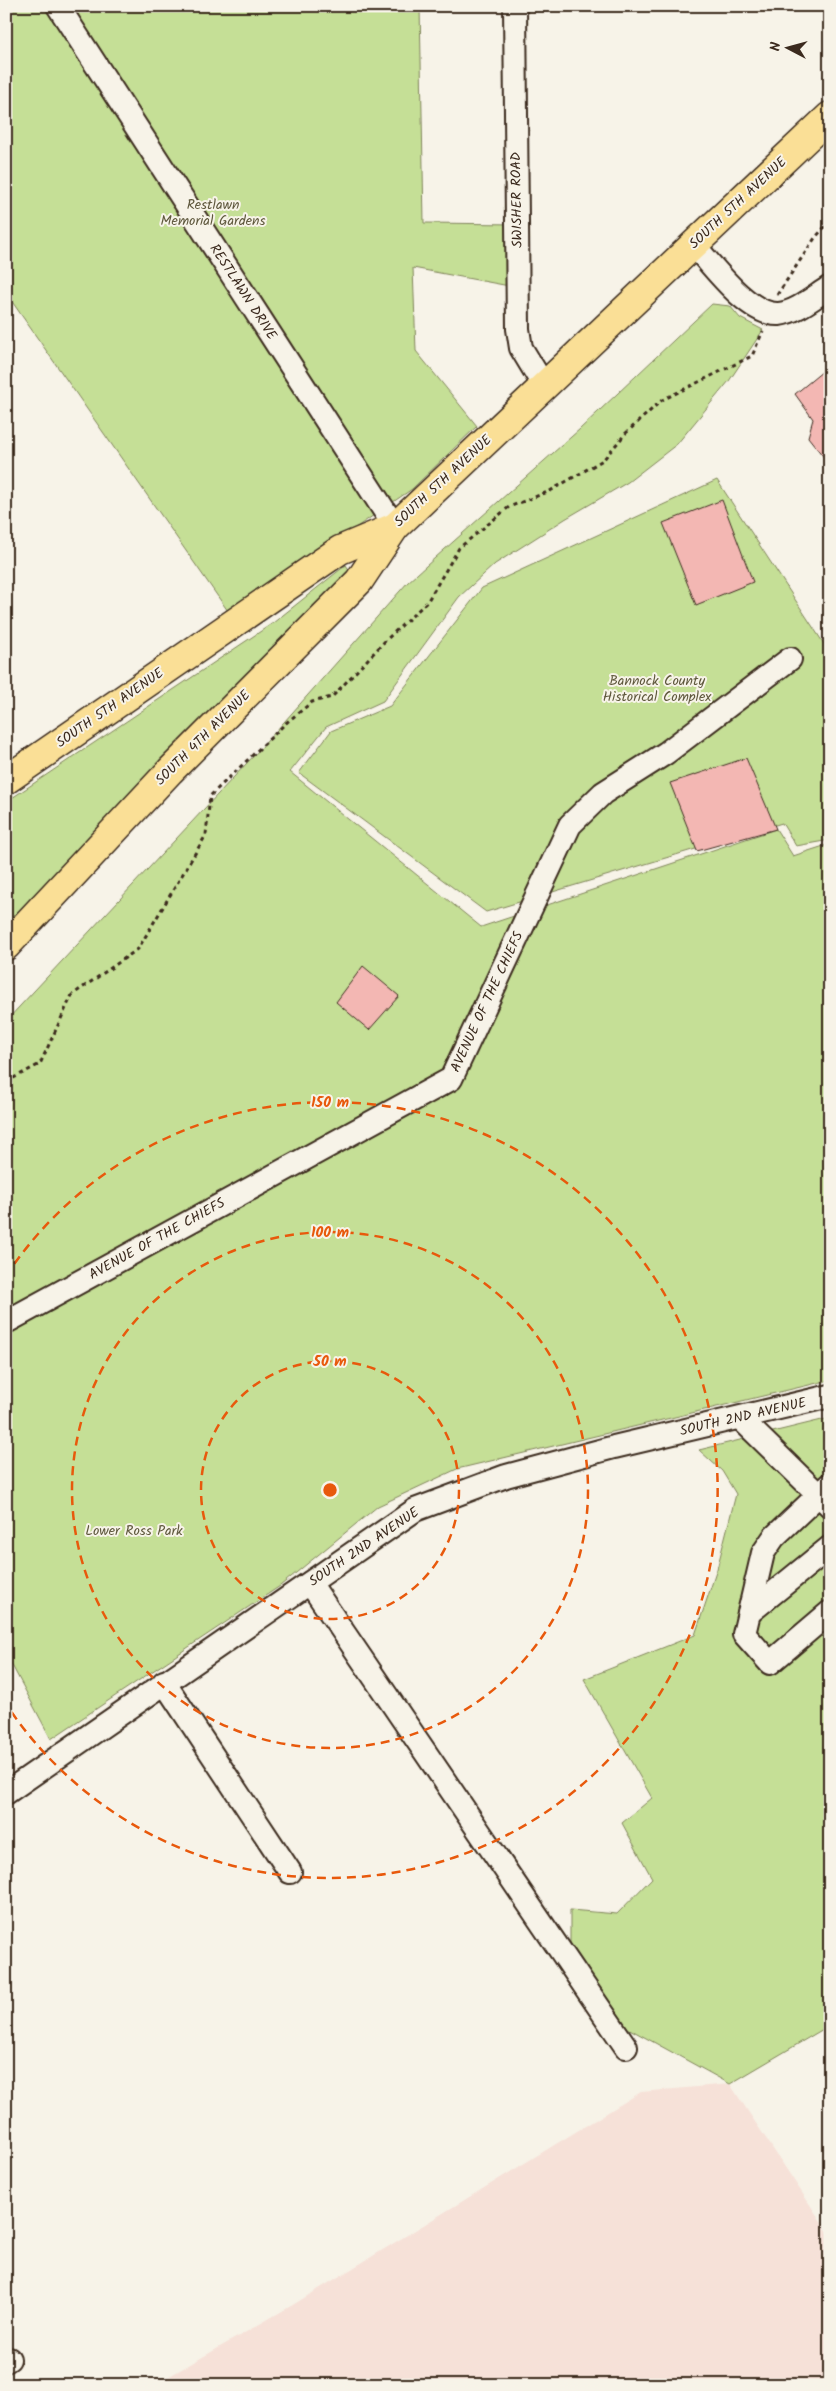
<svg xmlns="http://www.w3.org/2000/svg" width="836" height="2391" viewBox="0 0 836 2391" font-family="Kalam,sans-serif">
<rect width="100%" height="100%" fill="#f7f3e8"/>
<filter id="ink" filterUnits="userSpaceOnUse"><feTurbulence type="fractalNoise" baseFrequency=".02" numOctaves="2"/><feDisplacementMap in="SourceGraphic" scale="10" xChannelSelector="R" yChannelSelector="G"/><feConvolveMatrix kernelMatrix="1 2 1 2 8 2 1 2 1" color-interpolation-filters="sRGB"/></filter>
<g filter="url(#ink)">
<!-- built -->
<polygon fill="#f6e1d8" points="730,2084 830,2235 830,2385 154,2385 291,2306 641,2092"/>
<!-- green -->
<g fill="#c5df96" stroke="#80845a">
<polygon points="6,6 420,6 424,223 516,224 520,288 413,268 416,351 477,426 412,489 230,614 6,293"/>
<polygon points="712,304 730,306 740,318 763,330 729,381 677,444 628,482 565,519 495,564 459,597 383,701 326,727 290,772 481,927 776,829 793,856 830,844 830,1380 457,1469 378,1506 280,1586 51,1739 6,1654 6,1021 261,748 408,582 580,429"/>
<polygon points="717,480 826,647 830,661 830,840 796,846 782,823 486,912 299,773 331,731 390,706 482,588"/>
<polygon points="346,565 352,574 6,928 6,802 273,623"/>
<polygon points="830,1418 830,2025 730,2084 626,2027 570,1954 570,1910 617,1914 652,1878 622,1823 652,1798 584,1679 695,1635 717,1569 736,1494 722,1471 699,1450"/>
</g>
<!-- building -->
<g fill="#f3b7b3" stroke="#3b2a1e">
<polygon points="823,371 830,379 830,465 808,437 813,419 795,394"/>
<polygon points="722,500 753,582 696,605 663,523"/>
<polygon points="746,758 776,829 697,851 670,783"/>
<polygon points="363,966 399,996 369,1030 336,1002"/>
</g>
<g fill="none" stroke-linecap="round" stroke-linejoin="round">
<defs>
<g id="minor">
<polyline points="58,6 395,527"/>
<polyline points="515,6 518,329 521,348 544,386"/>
<path d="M694,245c18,20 55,71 85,69 18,-2 36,-18 51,-27"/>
<polyline points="6,1322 451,1079 570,825 603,793 666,753 790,659"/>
<polyline points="740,1418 830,1506"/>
<polyline points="830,1484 774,1537 763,1553 744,1634 770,1663 830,1612"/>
<polyline points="310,1583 626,2047"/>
<polyline points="749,1613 830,1547"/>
<polyline points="164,1682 290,1872"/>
<polyline points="6,1793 415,1510 506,1476 614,1447 830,1396"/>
<polyline points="6,2361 9,2359"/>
</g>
<g id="major">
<polyline points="6,780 340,550 395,527 830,116"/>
<polyline points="6,946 170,771 359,581 395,527"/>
</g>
</defs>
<!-- minor casing -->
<use href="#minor" stroke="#3b2a1e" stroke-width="26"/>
<!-- major casing -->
<use href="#major" stroke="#3b2a1e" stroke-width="31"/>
<!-- path -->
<g stroke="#3b2a1e" stroke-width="3" stroke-dasharray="4 4" stroke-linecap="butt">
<polyline points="777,295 815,238 830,221"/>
<polyline points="6,1082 40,1064 72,995 138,949 206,835 210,796 286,723 312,702 332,697 386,640 427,602 459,548 509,507 550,491 603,460 626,433 662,400 752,356 763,331"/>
</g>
<!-- minor -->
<use href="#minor" stroke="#f7f3e8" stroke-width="22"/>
<!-- major -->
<use href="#major" stroke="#fadf96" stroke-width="28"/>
</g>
</g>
<!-- distance rings -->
<g fill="none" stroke="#e8590c" stroke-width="2.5" stroke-dasharray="9 6">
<circle cx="330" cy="1490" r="129"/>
<circle cx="330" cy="1490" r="258"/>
<path d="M6 1276A388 388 0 1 1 6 1704"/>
</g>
<g text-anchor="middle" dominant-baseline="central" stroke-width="4" stroke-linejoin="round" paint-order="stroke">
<!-- street labels -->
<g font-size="14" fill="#3b2a1e" stroke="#f7f3e8">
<text transform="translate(517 200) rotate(-91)">SWISHER ROAD</text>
<text transform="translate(738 203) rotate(-43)">SOUTH 5TH AVENUE</text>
<text transform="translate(243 292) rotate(57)">RESTLAWN DRIVE</text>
<text transform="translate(443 481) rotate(-43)">SOUTH 5TH AVENUE</text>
<text transform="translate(110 708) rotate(-35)">SOUTH 5TH AVENUE</text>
<text transform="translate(203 738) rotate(-45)">SOUTH 4TH AVENUE</text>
<text transform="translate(487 1002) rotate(-65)">AVENUE OF THE CHIEFS</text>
<text transform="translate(157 1239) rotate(-29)">AVENUE OF THE CHIEFS</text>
<text transform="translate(743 1417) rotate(-13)">SOUTH 2ND AVENUE</text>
<text transform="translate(364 1547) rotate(-34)">SOUTH 2ND AVENUE</text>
</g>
<!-- park labels -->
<g font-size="14" fill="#5e573c" stroke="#f7f3e8">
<text x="213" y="205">Restlawn<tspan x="213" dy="16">Memorial Gardens</tspan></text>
<text x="657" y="681">Bannock County<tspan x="657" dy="16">Historical Complex</tspan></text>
<text x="134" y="1531">Lower Ross Park</text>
</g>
</g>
<circle cx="330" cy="1490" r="8" fill="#e8590c" stroke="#f7f3e8" stroke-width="2.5"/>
<g font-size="15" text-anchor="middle" font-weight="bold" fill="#e8590c" stroke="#f7f3e8" stroke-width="4" stroke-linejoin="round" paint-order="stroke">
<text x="330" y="1107">150 m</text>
<text x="330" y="1237">100 m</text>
<text x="330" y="1366">50 m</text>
</g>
<!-- margin -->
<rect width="836" height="2391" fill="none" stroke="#f7f3e8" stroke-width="25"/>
<rect x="12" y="12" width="811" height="2366" fill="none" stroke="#3b2a1e" stroke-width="2" filter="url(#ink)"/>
<!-- north arrow -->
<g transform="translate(788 48) rotate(276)" stroke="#f7f3e8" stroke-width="4" paint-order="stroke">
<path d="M0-4L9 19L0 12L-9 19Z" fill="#3b2a1e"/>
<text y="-8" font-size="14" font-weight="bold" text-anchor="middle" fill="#3b2a1e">N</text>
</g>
</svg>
